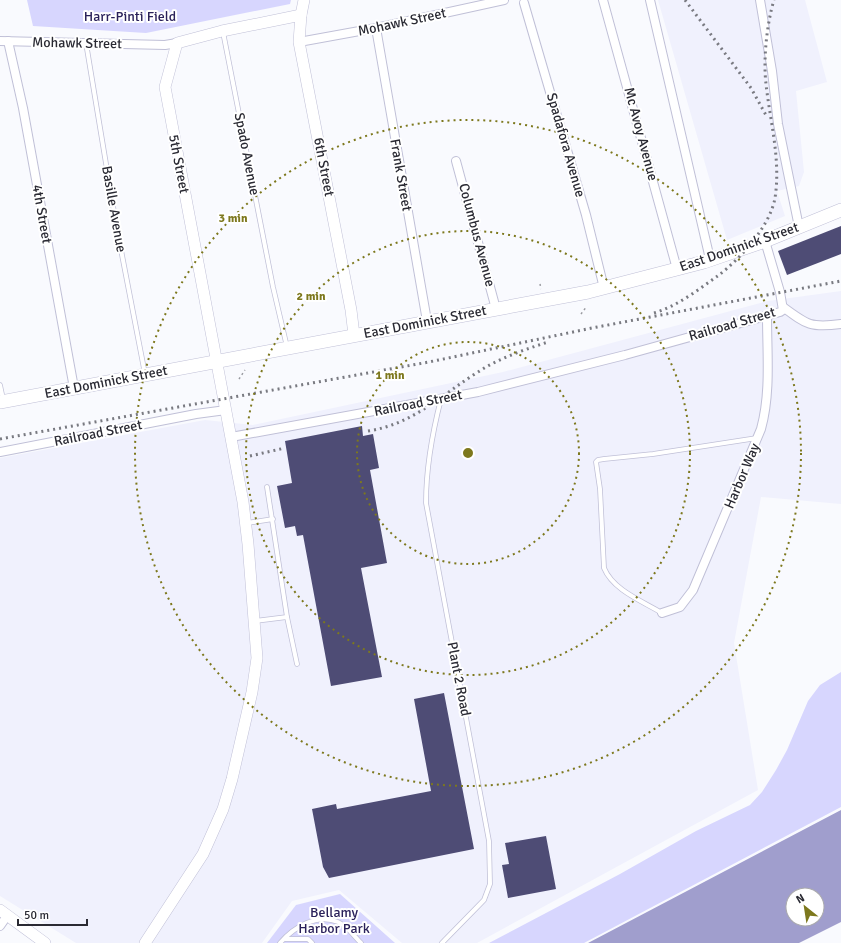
<svg xmlns="http://www.w3.org/2000/svg" width="841" height="943" viewBox="0 0 841 943" font-family="Signika,sans-serif">
<rect width="100%" height="100%" fill="#f9fafe"/>
<!-- built -->
<g fill="#f0f1fd">
<polygon points="658,0 805,0 827,82 796,91 804,172 799,186 777,191 785,216 727,240"/>
<polygon points="841,291 841,504 761,497 734,643 758,790 477,943 402,943 339,890 292,901 262,943 76,943 0,896 0,458 205,420 253,425 503,372 768,301"/>
</g>
<!-- green -->
<g fill="#d7d6fe">
<polygon points="27,0 291,0 290,4 146,33 33,26"/>
<polygon points="841,672 841,807 584,943 489,943 620,874 696,831 750,805 762,792 776,770 787,750 808,701 820,685"/>
<polygon points="340,894 395,943 267,943 296,905"/>
</g>
<!-- water -->
<path fill="#a09ecd" fill-rule="evenodd" d="M841,810v112l-42,21h-211zM793,895h24v24h-24z"/>
<!-- building -->
<g fill="#4e4c75">
<polygon points="841,226 841,254 787,275 778,251"/>
<polygon points="362,426 363,436 373,434 379,468 370,470 387,563 361,568 382,677 331,686 303,535 297,536 295,526 285,528 277,486 292,483 285,441"/>
<polygon points="444,693 474,849 329,878 323,867 312,809 336,804 337,809 431,791 414,699"/>
<polygon points="546,836 556,889 508,898 502,865 509,864 505,843"/>
</g>
<g fill="none" stroke-linecap="round" stroke-linejoin="round">
<defs>
<g id="service">
<polyline points="223,32 273,287 287,347"/>
<polyline points="86,43 116,224 145,374"/>
<polyline points="0,385 3,399"/>
<path d="M441,399c-9,35 -15,68 -15,104l63,338 1,43 -6,16 -42,43"/>
<polyline points="267,487 287,617 297,664"/>
<polyline points="247,523 273,519"/>
<path d="M662,613c-20,-12 -49,-23 -58,-45l-4,-79 -4,-27 2,-2 6,-1 49,-5 104,-16"/>
<polyline points="255,621 287,617"/>
<polyline points="285,939 308,939 312,943"/>
<path d="M280,943c14,-16 37,-30 58,-21 8,3 17,15 23,21"/>
</g>
<g id="minor">
<polyline points="603,0 677,269"/>
<polyline points="650,0 710,259"/>
<polyline points="760,0 772,71 778,124 799,227"/>
<polyline points="524,3 586,215 604,288"/>
<polyline points="376,28 427,321"/>
<polyline points="0,41 165,45 177,43"/>
<polyline points="8,41 23,108 74,388"/>
<polyline points="299,42 376,28 504,0"/>
<polyline points="456,161 496,309"/>
<path d="M783,307c24,18 28,21 58,17"/>
<polyline points="231,437 478,392 625,355 780,312 783,310 780,292 765,241"/>
<polyline points="0,452 196,414 226,410"/>
<path d="M662,613l18,-6 13,-17 68,-161c10,-36 6,-76 6,-113"/>
<polyline points="0,926 7,916"/>
</g>
<g id="tertiary">
<polyline points="304,0 301,15 299,42 351,310 354,335"/>
<polyline points="0,910 45,943"/>
<polyline points="145,943 203,854 223,809 232,779 252,692 257,658 248,544 243,502 165,87 177,43 222,31 301,15"/>
</g>
<polyline id="primary" points="0,402 588,292 704,262 765,241 841,210"/>
</defs>
<!-- service casing -->
<use href="#service" stroke="#c0c0d7" stroke-width="5.5"/>
<!-- minor casing -->
<use href="#minor" stroke="#c0c0d7" stroke-width="10"/>
<!-- tertiary casing -->
<use href="#tertiary" stroke="#c0c0d7" stroke-width="12"/>
<!-- primary casing -->
<use href="#primary" stroke="#c0c0d7" stroke-width="14"/>
<!-- path -->
<g stroke="#999aa0" stroke-width="1.5" stroke-dasharray="2 3" stroke-linecap="butt">
<polyline points="540,284 541,289"/>
<polyline points="581,314 587,306"/>
<polyline points="239,379 245,370"/>
</g>
<!-- service -->
<use href="#service" stroke="#fff" stroke-width="4"/>
<!-- minor -->
<use href="#minor" stroke="#fff" stroke-width="8"/>
<!-- tertiary -->
<use href="#tertiary" stroke="#fff" stroke-width="11"/>
<!-- primary -->
<use href="#primary" stroke="#fff" stroke-width="13"/>
<!-- rail -->
<g stroke="#797a81" stroke-width="3" stroke-dasharray="2 4" stroke-linecap="butt">
<polyline points="685,0 751,88 767,117"/>
<path d="M654,313c24,-7 45,-24 65,-38 22,-17 51,-49 56,-77 6,-38 -5,-77 -9,-114 -3,-25 1,-61 8,-84"/>
<path d="M368,431c46,-7 73,-36 110,-59 21,-14 46,-22 70,-30"/>
<polyline points="0,439 429,362 592,328 841,281"/>
<polyline points="250,456 285,448"/>
</g>
</g>
<!-- distance rings -->
<g fill="none" stroke="#7d781d" stroke-width="2" stroke-dasharray="2 4">
<circle cx="468" cy="453" r="111"/>
<circle cx="468" cy="453" r="222"/>
<circle cx="468" cy="453" r="333"/>
</g>
<g text-anchor="middle" dominant-baseline="central" stroke-width="4" stroke-linejoin="round" paint-order="stroke">
<!-- park labels -->
<g font-size="14" fill="#2a215a" stroke="#fff">
<text x="130" y="16">Harr-Pinti Field</text>
<text x="334" y="912">Bellamy<tspan x="334" dy="16">Harbor Park</tspan></text>
</g>
<!-- street labels -->
<g font-size="14" fill="#2a2a33" stroke="#fff">
<text transform="translate(402 22) rotate(-12)">Mohawk Street</text>
<text transform="translate(77 43) rotate(1)">Mohawk Street</text>
<text transform="translate(641 134) rotate(75)">Mc Avoy Avenue</text>
<text transform="translate(566 145) rotate(74)">Spadafora Avenue</text>
<text transform="translate(247 154) rotate(79)">Spado Avenue</text>
<text transform="translate(179 164) rotate(79)">5th Street</text>
<text transform="translate(324 167) rotate(79)">6th Street</text>
<text transform="translate(401 175) rotate(80)">Frank Street</text>
<text transform="translate(114 209) rotate(80)">Basille Avenue</text>
<text transform="translate(42 214) rotate(80)">4th Street</text>
<text transform="translate(477 235) rotate(75)">Columbus Avenue</text>
<text transform="translate(739 247) rotate(-19)">East Dominick Street</text>
<text transform="translate(425 322) rotate(-11)">East Dominick Street</text>
<text transform="translate(732 324) rotate(-16)">Railroad Street</text>
<text transform="translate(106 382) rotate(-11)">East Dominick Street</text>
<text transform="translate(418 403) rotate(-11)">Railroad Street</text>
<text transform="translate(98 433) rotate(-11)">Railroad Street</text>
<text transform="translate(742 476) rotate(-67)">Harbor Way</text>
<text transform="translate(459 679) rotate(79)">Plant 2 Road</text>
</g>
</g>
<circle cx="468" cy="453" r="6" fill="#7d781d" stroke="#fff" stroke-width="2"/>
<g font-size="12" text-anchor="middle" font-weight="bold" fill="#7d781d" stroke="#fff" stroke-width="4" stroke-linejoin="round" paint-order="stroke">
<text x="233" y="222">3 min</text>
<text x="311" y="300">2 min</text>
<text x="390" y="379">1 min</text>
</g>
<!-- north arrow -->
<g transform="translate(805 907) rotate(330)"><circle r="19" fill="#ffffff" stroke="#aaaaad"/>
<path d="M0-3L7 15L0 10L-7 15Z" fill="#7d781d"/>
<text y="-6" font-size="11" font-weight="bold" text-anchor="middle" fill="#2a2a33">N</text>
</g>
<!-- scale -->
<path d="M18 919v6h69v-6" fill="none" stroke="#2a2a33" stroke-width="2"/>
<text x="24" y="919" font-size="12" fill="#2a2a33" stroke="#ffffff" stroke-width="3" paint-order="stroke">50 m</text>
</svg>
